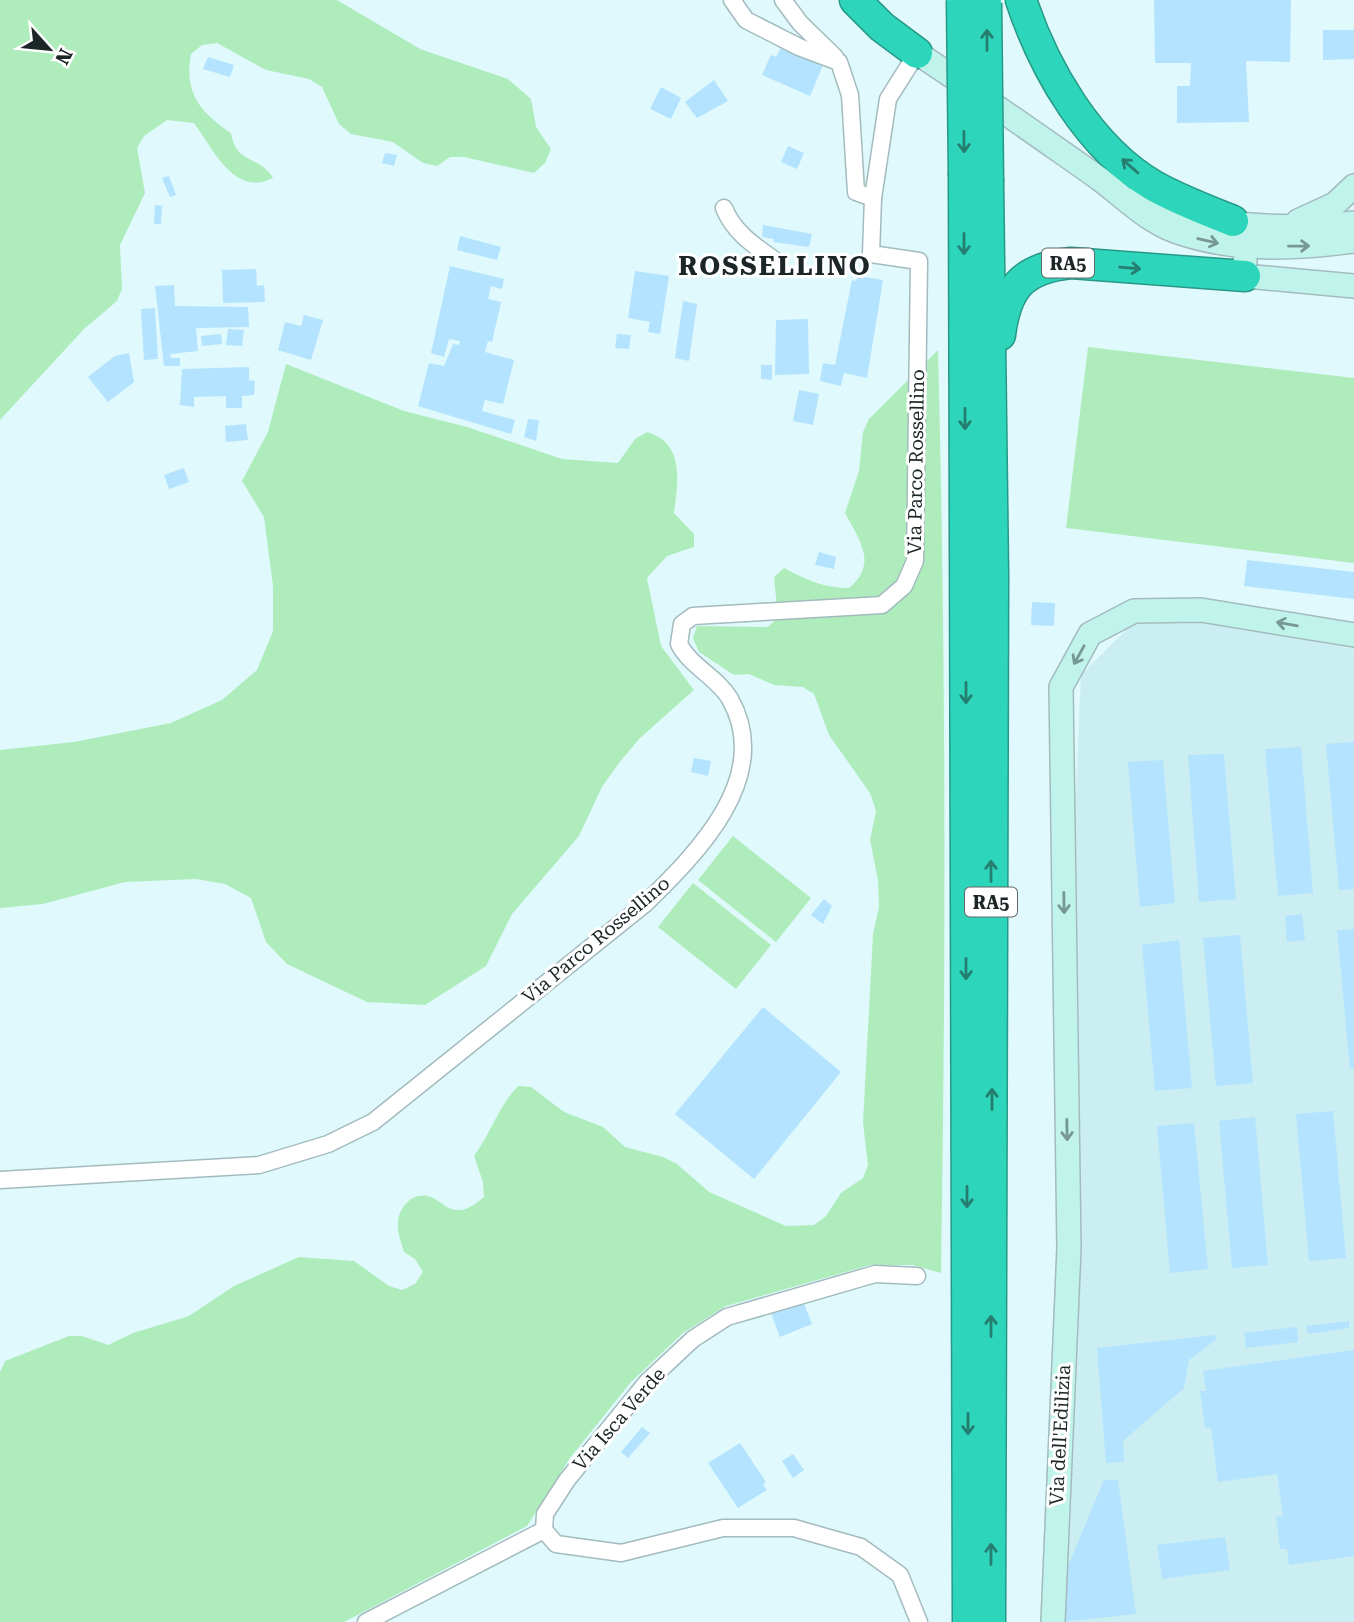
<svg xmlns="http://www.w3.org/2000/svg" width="1354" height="1622" viewBox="0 0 1354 1622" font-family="'Roboto Serif',serif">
<rect width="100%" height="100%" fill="#e0f9fc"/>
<!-- built -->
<polygon fill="#cbeef2" points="1145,611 1354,649 1354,1622 1040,1622 1081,675"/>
<!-- green -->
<g fill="#afecbc">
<path d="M0,0h337l83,49 88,30 23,20 5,28 15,22 -6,14 -11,10 -70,-16h-14l-13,9 -14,-3 -30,-21 -42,-8 -12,-10 -17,-37 -13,-8 -43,-9 -49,-27 -15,2 -11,9c-7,39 9,58 40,79 5,32 29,22 42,45 -38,20 -60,-29 -79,-55l-27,-3 -23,16 -7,12 8,45 -25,52 2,44 -5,12 -33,28 -84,91z"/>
<polygon points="1088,347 1354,378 1354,563 1066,528"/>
<path d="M938,350c8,308 8,615 3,923l-28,-8h-43l-144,41 -43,27 -52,49 -61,76 -43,68 -183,96h-344v-250l5,-11 64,-25h13l26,9 25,-12 56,-17 45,-30 65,-29 55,4 35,25 13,4 13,-6 8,-12 -8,-13 -11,-7c-2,-8 -7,-19 -6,-28 0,-19 19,-36 37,-25 9,5 13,12 25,11 10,-1 16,-7 24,-13l-1,-15 -9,-26c17,-23 24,-49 44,-70l13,1 33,25 39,15 22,20 38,10 14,7 32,28 77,34 28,-1 12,-9 15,-23 22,-15 5,-13 -5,-42 10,-189 6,-27 -1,-27 -8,-40 6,-29 -6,-18 -41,-58 -15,-41 -11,-7 -29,-2 -25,-11 -15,1 -35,-23 -6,-14 4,-12 71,1 10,-10 -4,-40 10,-9c22,12 40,20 65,20 29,-24 11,-47 -4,-75l14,-42 4,-39 6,-13z"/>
<path d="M286,364l118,47 63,16 95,32 56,4 17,-24 12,-7c38,11 31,50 27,81l20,21v13l-27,9 -20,22 14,68 33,44 -55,49 -20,24 -17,24 -23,49 -67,78 -26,52 -61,39 -58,-3 -80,-38 -21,-22 -15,-44 -26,-14 -29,-5 -71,3 -82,22 -43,4v-158l74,-8 97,-19 51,-23 35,-30 16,-39v-45l-9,-69 -22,-36 26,-49z"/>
<polygon points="733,836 811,898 776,942 698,880"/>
<polygon points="693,883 771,945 736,989 658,927"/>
</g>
<!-- building -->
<g fill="#b3e3fe">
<polygon points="1154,0 1291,0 1290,62 1246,61 1249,122 1177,123 1177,86 1190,86 1191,63 1155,63"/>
<polygon points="1323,30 1354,30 1354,59 1323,60"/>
<polygon points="782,45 824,63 810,96 762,75 771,55 776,57"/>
<polygon points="208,57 234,65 230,77 203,69"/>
<polygon points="714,80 728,101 697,118 685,102"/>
<polygon points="661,87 681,98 671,119 650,109"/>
<polygon points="788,146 804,153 797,169 781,162"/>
<polygon points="385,153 397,155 394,166 382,163"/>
<polygon points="169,176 176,195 170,197 162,178"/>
<polygon points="155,205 162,206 161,224 154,224"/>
<polygon points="763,225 812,234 809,247 773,242 774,239 762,237"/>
<polygon points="460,236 501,247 497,260 457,250"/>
<polygon points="450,266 504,279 502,289 491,286 488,299 501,302 492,342 488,341 485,352 514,360 503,404 485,400 482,411 515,420 511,434 418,406 429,363 444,366 453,344 459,345 460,341 449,339 444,357 431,353"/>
<polygon points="256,269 257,286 264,285 265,302 223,303 222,270"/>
<polygon points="635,271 669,276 660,334 648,332 650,322 628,318"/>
<polygon points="858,276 883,280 867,378 844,373 841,386 820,381 823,363 835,365 852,280 856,281"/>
<polygon points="174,285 175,306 248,307 249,327 196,328 198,351 170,354 171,358 180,358 180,366 164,366 155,286"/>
<polygon points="683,301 697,304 689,361 675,358"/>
<polygon points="155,308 158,359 144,360 141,309"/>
<polygon points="304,315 323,320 311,360 278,350 285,322 301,326"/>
<polygon points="808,319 809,374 775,375 776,320"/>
<polygon points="228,329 244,330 242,346 226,345"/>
<polygon points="221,334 222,344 202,346 201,336"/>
<polygon points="617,334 631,335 629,349 615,348"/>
<polygon points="129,353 134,382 108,402 88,377 115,356"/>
<polygon points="761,365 772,365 772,380 761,379"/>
<polygon points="249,367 249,380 255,381 254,395 242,396 242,408 226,408 226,396 194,397 194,407 180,405 182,369"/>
<polygon points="799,390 819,394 813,425 793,421"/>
<polygon points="528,419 539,420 536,441 524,437"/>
<polygon points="246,424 248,440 226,442 225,426"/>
<polygon points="184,468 189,482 169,489 164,475"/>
<polygon points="819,552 836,557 834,569 815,565"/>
<polygon points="1247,560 1354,572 1354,599 1244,586"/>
<polygon points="1032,602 1055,603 1054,626 1031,625"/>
<polygon points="1354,742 1354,889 1339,890 1326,744"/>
<polygon points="1301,747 1313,893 1278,896 1265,749"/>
<polygon points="1224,754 1236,899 1199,902 1188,755"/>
<polygon points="694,758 711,761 708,776 691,772"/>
<polygon points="1163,760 1175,903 1140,907 1128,762"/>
<polygon points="824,899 832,906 823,924 811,915"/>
<polygon points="1302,914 1305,940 1287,942 1285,916"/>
<polygon points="1354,929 1354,1068 1350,1069 1337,930"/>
<polygon points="1240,935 1253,1083 1216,1086 1203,938"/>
<polygon points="1179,940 1192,1088 1155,1091 1142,945"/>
<polygon points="763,1007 841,1072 754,1179 675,1114"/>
<polygon points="1333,1111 1346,1258 1309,1261 1296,1114"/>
<polygon points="1255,1117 1268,1265 1232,1268 1219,1121"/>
<polygon points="1194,1123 1208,1269 1170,1273 1157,1126"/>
<polygon points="803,1301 812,1324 780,1337 771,1313"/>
<polygon points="1349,1321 1349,1328 1308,1334 1306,1326"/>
<polygon points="1297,1327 1298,1342 1246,1348 1244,1333"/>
<polygon points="1215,1335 1217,1339 1189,1360 1184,1388 1123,1441 1124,1462 1106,1463 1097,1348"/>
<polygon points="1354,1350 1354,1556 1289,1565 1287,1549 1280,1549 1276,1517 1283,1516 1277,1474 1218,1482 1211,1427 1205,1428 1200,1391 1206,1391 1203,1371"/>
<polygon points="642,1427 650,1433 628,1458 621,1452"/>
<polygon points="740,1443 766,1482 763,1484 767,1490 738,1508 708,1463"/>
<polygon points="793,1454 804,1470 793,1478 782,1461"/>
<polygon points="1104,1480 1118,1480 1136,1614 1060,1622 1060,1585"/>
<polygon points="1225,1537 1230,1570 1162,1579 1157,1545"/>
</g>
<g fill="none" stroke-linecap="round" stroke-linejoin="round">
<defs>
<g id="street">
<polyline points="732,0 746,20 799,47 839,62 850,95 856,192 873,198"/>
<polyline points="783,0 800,23 835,57"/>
<path d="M724,208c10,25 31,38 52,53"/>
<path d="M0,1180l259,-15 69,-21 45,-22 273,-219c51,-50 128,-126 84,-204 -12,-21 -40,-33 -51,-55l3,-20 11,-8 189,-11 22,-19 11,-25 4,-300 -48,-7 2,-56 15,-99 29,-46"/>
<polyline points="917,1276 875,1274 727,1317 693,1339 647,1382 567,1480 545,1514 544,1530 556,1544 621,1553 723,1528 794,1528 861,1547 900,1575 919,1622"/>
<polyline points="366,1622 544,1530"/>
</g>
<g id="secondary">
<path d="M917,53c61,40 120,82 180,124 25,18 48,43 78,54 58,21 119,18 179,10"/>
<path d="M1137,198c64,29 148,33 217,25"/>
<polyline points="1298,221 1335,204 1354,186"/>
<polyline points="1245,261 1245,276 1354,286"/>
<polyline points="1053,1622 1069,1248 1061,687 1090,634 1134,611 1201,610 1354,635"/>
</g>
<g id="highway">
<polyline points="855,0 882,27 917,53"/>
<path d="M1021,0c23,69 68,148 133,186 25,14 52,24 79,35"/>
<polyline points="964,175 968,1622"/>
<polyline points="988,182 993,576 990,1622"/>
<path d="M1000,335c6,-48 23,-67 71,-72l174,13"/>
</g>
</defs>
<!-- street casing -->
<use href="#street" stroke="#a3bbbe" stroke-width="19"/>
<!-- secondary casing -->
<use href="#secondary" stroke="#a3bbbe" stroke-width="26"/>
<!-- highway casing -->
<use href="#highway" stroke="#279887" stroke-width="33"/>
<!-- street -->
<use href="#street" stroke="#fff" stroke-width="16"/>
<!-- secondary -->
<use href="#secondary" stroke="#c0f3ea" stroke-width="23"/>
<!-- highway -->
<use href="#highway" stroke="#2dd6ba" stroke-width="30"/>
<defs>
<g id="highway-bridge">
<polyline points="962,0 964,175"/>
<polyline points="986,3 988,182"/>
</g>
</defs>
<!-- highway-bridge casing -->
<use href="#highway-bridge" stroke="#279887" stroke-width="33" stroke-linecap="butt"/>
<!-- highway-bridge -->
<use href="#highway-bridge" stroke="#2dd6ba" stroke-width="30"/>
</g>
<!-- one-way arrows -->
<defs><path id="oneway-shaft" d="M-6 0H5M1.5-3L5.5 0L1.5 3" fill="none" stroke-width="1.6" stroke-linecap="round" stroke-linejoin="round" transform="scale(1.75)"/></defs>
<g stroke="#257e70">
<use href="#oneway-shaft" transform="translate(987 40) rotate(-90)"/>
<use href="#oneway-shaft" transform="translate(964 142) rotate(89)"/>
<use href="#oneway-shaft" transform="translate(1130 166) rotate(-139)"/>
<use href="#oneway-shaft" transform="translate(964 244) rotate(90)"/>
<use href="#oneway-shaft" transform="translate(1130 268) rotate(5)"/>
<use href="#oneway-shaft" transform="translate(965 419) rotate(90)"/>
<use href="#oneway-shaft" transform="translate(966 693) rotate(90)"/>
<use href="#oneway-shaft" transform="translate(991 871) rotate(-90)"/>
<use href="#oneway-shaft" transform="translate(966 969) rotate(90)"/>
<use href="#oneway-shaft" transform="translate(992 1099) rotate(-90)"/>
<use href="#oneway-shaft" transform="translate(967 1197) rotate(90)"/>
<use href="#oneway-shaft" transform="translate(991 1326) rotate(-90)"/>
<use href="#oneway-shaft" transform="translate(968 1424) rotate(90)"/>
<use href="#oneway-shaft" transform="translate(991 1554) rotate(-90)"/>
</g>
<g stroke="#779792">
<use href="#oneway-shaft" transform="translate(1208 241) rotate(13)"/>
<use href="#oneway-shaft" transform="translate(1299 246) rotate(-1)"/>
<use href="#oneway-shaft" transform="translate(1287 624) rotate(-170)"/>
<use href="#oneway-shaft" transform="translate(1079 655) rotate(119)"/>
<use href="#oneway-shaft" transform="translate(1064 903) rotate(89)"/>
<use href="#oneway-shaft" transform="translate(1067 1130) rotate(89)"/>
</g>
<g text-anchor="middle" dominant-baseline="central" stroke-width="6" stroke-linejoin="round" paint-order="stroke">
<!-- shield labels -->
<g fill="#fff" stroke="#616768" stroke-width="2">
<rect x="1042" y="248.5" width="52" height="29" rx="5"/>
<rect x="965" y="887.5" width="52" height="29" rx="5"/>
</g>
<g font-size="18" font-weight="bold" fill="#1d2627">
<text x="1068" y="263">RA5</text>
<text x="991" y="902">RA5</text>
</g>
<!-- street labels -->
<g font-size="19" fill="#1d2627" stroke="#fff">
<text transform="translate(916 462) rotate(-89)">Via Parco Rossellino</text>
<text transform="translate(596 940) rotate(-40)">Via Parco Rossellino</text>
<text transform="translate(619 1419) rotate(-49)">Via Isca Verde</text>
<text transform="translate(1060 1435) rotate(-87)">Via dell'Edilizia</text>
</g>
<!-- district labels -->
<g font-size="26" font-weight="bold" letter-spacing="2" fill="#1d2627" stroke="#fff">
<text x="775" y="266">ROSSELLINO</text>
</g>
</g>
<!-- north arrow -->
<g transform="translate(49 49) rotate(117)" stroke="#ffffff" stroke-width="5" paint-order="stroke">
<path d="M0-5L12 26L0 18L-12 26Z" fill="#1d2627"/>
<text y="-10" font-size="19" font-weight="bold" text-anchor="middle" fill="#1d2627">N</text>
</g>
</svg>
